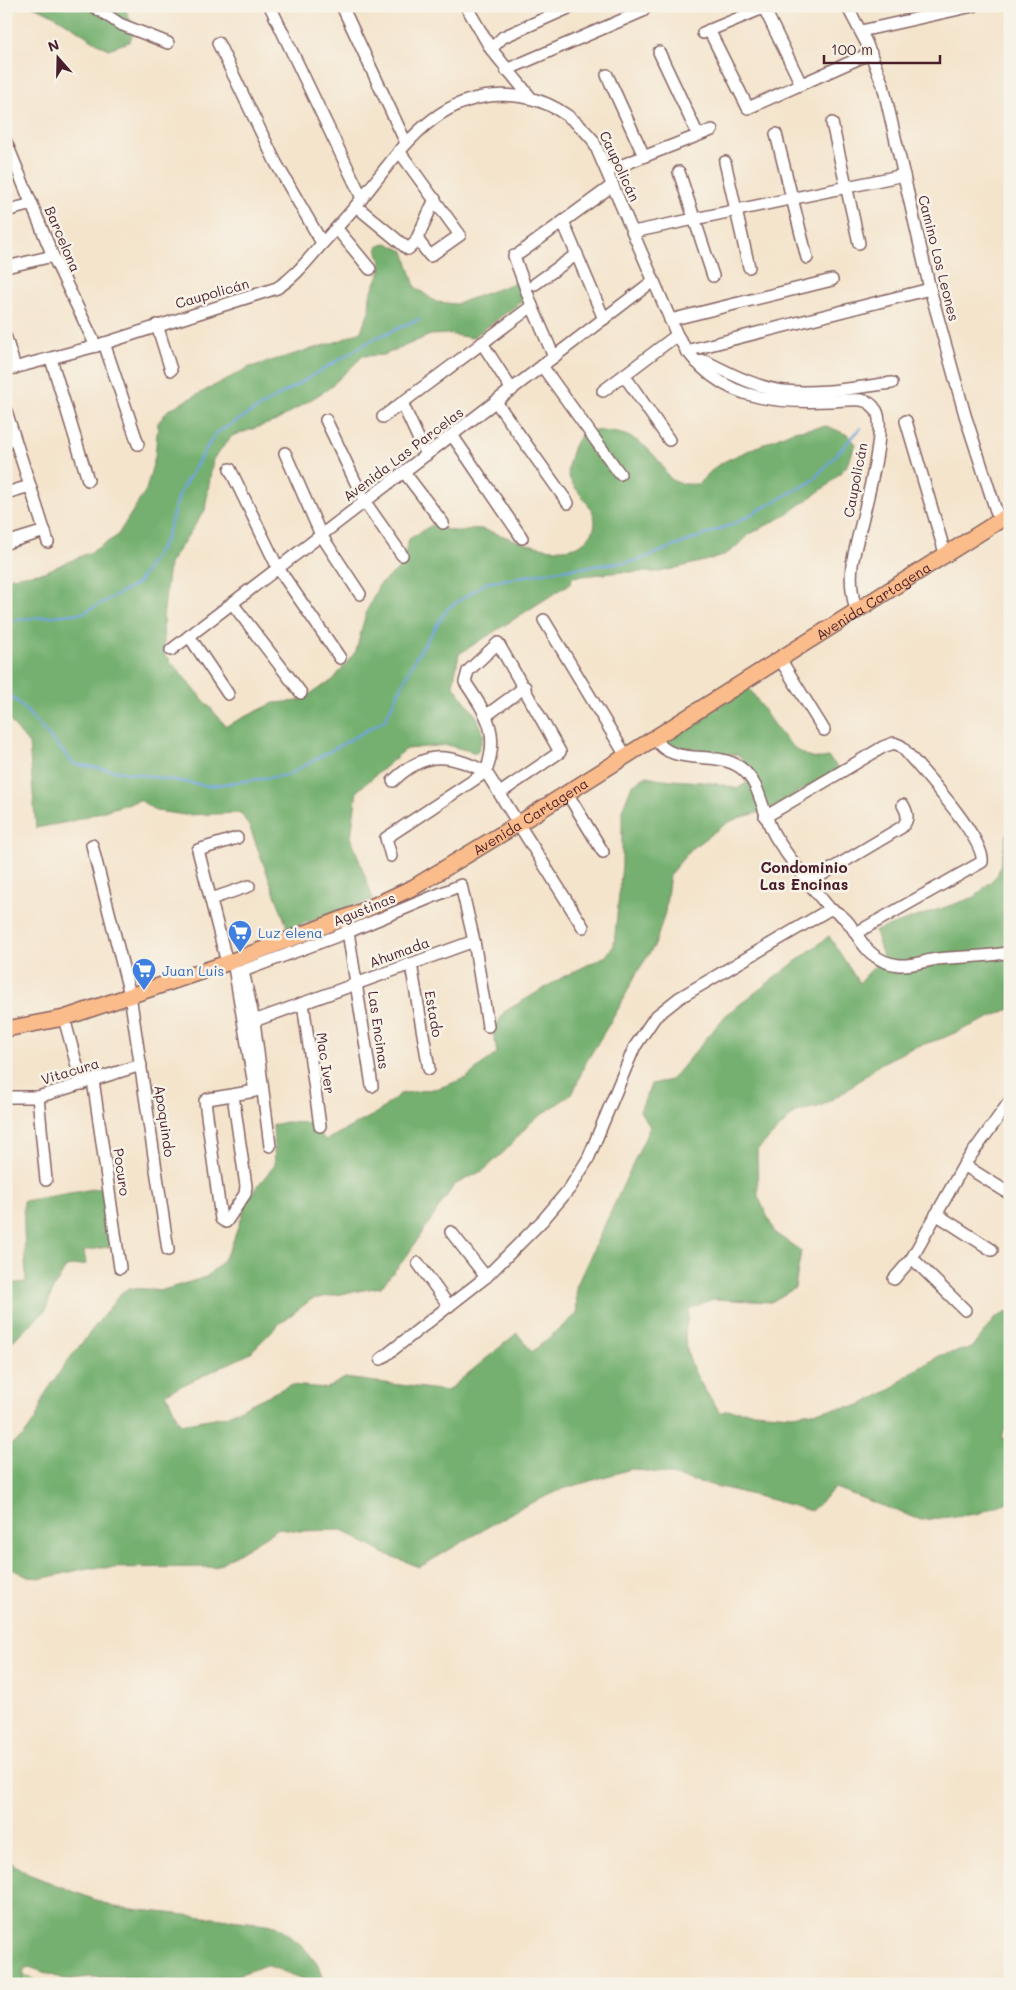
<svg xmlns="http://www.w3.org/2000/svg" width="1016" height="1990" viewBox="0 0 1016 1990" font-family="Mali,sans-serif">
<rect width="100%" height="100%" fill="#f7f3e8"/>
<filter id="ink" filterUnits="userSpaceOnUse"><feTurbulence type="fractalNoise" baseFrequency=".02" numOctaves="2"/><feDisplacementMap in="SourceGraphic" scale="10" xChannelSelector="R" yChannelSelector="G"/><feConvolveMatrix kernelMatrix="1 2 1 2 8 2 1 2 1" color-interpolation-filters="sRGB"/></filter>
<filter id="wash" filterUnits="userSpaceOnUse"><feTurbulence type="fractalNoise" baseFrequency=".0096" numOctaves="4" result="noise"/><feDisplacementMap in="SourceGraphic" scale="20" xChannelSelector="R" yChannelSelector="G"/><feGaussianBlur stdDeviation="1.12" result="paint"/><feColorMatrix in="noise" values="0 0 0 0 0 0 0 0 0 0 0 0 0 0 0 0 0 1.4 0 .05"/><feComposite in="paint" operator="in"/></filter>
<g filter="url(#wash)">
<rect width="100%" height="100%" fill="#f4e4cc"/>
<!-- green -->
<polygon fill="#92cd81" stroke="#6e7656" points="22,1975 45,1984 23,1984"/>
<!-- forest -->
<g fill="#75b06f" stroke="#60684d">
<path d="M33,6h91l11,25 -6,11 -21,7c-25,-13 -47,-33 -75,-43z"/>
<path d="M387,243l17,8 11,36 21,15 20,2 61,-22 8,17 -53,39 -24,-4 -18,1 -46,20 -21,1 -35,33 -52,32 -44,15 -19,23 -8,51 -36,54 -6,54 1,36 62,72 48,-23 24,-2 35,-21 23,-29 10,-38 13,-28 22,-18 8,-28 23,-14c7,2 15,5 22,6 9,1 18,-4 27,-2 27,6 84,37 108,8 21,-26 -20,-44 -21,-66 0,-7 2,-13 4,-19 2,-8 7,-17 15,-20 6,-3 16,-1 23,0 16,1 31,9 42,21 19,19 10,33 46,31l17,-17 12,-7 66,-29 34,-5 21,9 8,9 -10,23 -18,18 -42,30 -36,19 -19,17 -11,6 -60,15h-38l-50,5 -1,6 -112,71 -6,31 24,32 7,18 -7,18 -30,-8 -41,4 -49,42 -6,46 22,62 -85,30 -38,-101 -9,-15 -56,2 -29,-4 -16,-11 -72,22 -32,6 -7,-84 -23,-28v-138l38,-6 49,-21 24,-15 29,-46 9,-33 3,-34 10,-13 82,-43 89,-26 22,-10 8,-20 1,-16 12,-27 -5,-21z"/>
<path d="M749,688c17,23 44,79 79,69l11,11 -70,42 -31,8 -11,5 -35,25 -22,26 -5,38 -10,33 -19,29 -16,32 -35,58 -12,29 -43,30 -24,27 -22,20 -30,15 -48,72 -25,30 -69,12 -33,25 -30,30 -83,39 14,31 46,-8 64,-31 37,3 18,-10 102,13 70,-58 15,19 45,-38 -1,-27 74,-160 -10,-16 11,-27 20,-4 55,-65 103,-79 30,47 24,-26 -8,-26 100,-34 23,-23 12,-52v187l-67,29 -31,10 -32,16 -31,25 -28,17 -25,6 -39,38 1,46 17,37 26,18 -6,37 -24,14 -58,-3 -24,10c-1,9 -4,19 -4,27 1,29 20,55 36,77l5,-3 66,5 69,-10 31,-16 15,-14 34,-20 31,-7 23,-30 15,-7v112l-9,14 9,3v61l-33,13 -56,6 -86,-32 -24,23 -38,-11 -107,-26 -35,-5 -68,20 -45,20 -98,58 -37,-14 -41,-23 -43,1 -20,-3 -64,39 -127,1 -44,10 -16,-1 -22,-11v-119l17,-10 13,-18 9,-25 18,-27 58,-74 8,-5 34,2 43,-13 14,-13 11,-17 18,-51 26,-31 -2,-40 12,-3 24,1 17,17 51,-27 23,-19 39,-6 27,-10 31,-25 -4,-21 11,-20 59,-35 43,-21 8,-11 8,-80v-55l10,-25 15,-9c31,8 61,2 90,13l19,-12 -17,-22 -72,-10 -4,-6z"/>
<polygon points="105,1187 113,1246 84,1251 86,1264 66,1267 53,1289 46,1310 6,1347 6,1284 26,1282 23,1201"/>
<path d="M6,1859l22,15 86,33 161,18c15,8 51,40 48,57l-7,2 -47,-18h-6l-50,18h-50l-21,-6 -54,-1 -22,3 -37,-13 -5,2 -1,15h-17z"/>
</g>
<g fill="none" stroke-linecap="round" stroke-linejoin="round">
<!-- stream -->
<g stroke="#6fa4dc" stroke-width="2.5">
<polyline points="6,621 83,613 137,584 166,539 180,492 215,434 372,340 419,319"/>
<polyline points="6,692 21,705 74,764 209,786 288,775 385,720 415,659 448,608 486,583 560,570 636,561 733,524 811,482 861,428"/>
</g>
</g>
</g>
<g filter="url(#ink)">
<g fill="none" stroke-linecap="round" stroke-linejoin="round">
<defs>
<g id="minor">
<polyline points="93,6 120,24 168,43"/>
<polyline points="270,6 362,198"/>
<polyline points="342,6 406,143"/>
<polyline points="466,6 491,49 531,98"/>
<polyline points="847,6 866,42 883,85 930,289 965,415 999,520"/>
<polyline points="764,8 801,84"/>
<polyline points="709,30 748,108 871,53"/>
<polyline points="861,31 973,6"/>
<polyline points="703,33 768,6"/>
<polyline points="218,43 276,163 322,243"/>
<polyline points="491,49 503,37 573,6"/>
<polyline points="659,52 698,135"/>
<polyline points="506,70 643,11"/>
<polyline points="607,75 644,156"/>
<polyline points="832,123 859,243"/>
<polyline points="776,134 807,258"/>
<polyline points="6,142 53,256 96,346"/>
<polyline points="399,151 460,235 430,256 417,239"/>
<polyline points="725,162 749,267"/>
<polyline points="607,171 712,130"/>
<polyline points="679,172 713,276"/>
<polyline points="356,206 408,249 415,243 435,199"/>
<polyline points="6,211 32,204"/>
<polyline points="563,222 604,319"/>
<polyline points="337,229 370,269"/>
<polyline points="633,232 904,175"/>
<polyline points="520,253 613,185"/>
<polyline points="514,256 532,306 554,357"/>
<polyline points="6,267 53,256"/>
<polyline points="535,284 577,254"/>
<polyline points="670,320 832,280"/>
<polyline points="157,325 171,370"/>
<polyline points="6,338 15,368"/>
<polyline points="104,343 138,444"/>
<polyline points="482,343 512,390"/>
<polyline points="686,351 930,289"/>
<polyline points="51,359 88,480"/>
<path d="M696,362l9,-1c24,12 52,27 79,30 36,4 73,-4 108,-8"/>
<polyline points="542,366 620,474"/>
<path d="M6,370l90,-24 181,-58c18,-11 30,-27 44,-43 14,-16 29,-31 42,-48 41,-52 78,-109 153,-101 31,3 57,20 77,44l84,195c18,32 46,55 82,62 23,5 48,5 72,4 9,0 20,-2 30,-1 6,1 12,5 15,10 14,21 -20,126 -24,155 -2,16 0,31 4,45"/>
<polyline points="624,375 669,440"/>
<polyline points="603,391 677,335"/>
<polyline points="496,402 568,503"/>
<polyline points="402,403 426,455"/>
<polyline points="6,411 48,542"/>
<polyline points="383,417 532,306"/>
<polyline points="326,420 365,502 402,555"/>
<polyline points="906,421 945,553"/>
<polyline points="452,435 522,538"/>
<polyline points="285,453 321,535 360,594"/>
<polyline points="230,469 278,568 340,658"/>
<polyline points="404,472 443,523"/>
<polyline points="6,493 30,486"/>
<polyline points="6,543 45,531"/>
<polyline points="232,603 301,693"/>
<polyline points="544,620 626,756"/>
<polyline points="189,636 228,694"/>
<polyline points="171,650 653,281"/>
<polyline points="780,659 824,730"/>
<polyline points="487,715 525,687"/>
<path d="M393,781c32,-31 56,-28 93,-9"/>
<path d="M500,793l60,-41 -62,-109 -30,28 -3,11c22,33 35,50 21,90l97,155"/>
<polyline points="567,793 603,852"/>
<path d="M765,817l118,-70 11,-4 7,3c17,20 85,93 81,116l-126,71"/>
<polyline points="92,845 130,995 168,1250"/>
<polyline points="391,856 386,838 486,772"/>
<path d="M808,883l94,-56c7,-8 6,-13 1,-22"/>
<polyline points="211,899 249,886"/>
<path d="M830,909c23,9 25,30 41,44 8,7 18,11 28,12 13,1 25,-4 38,-6 26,-3 46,-1 73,-7"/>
<polyline points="347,925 372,1086"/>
<polyline points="233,961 255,1091 208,1099 205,1101 221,1219 226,1222 245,1194 246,1186 233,1095"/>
<polyline points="227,963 198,850 237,838"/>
<polyline points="411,964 429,1069"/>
<polyline points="303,1003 320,1126"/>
<polyline points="64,1018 82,1084"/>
<polyline points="254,1021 474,941 488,1026"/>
<polyline points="93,1080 120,1268"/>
<polyline points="6,1097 38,1097 141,1065"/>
<polyline points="38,1097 46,1180"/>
<polyline points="270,1146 254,1021 243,971 348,932 461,885 474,941"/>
<polyline points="964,1165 1010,1194"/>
<polyline points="936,1214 992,1250"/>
<polyline points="451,1232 486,1277"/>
<polyline points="912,1258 965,1310"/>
<polyline points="418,1263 449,1306"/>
<polyline points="894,1279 912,1258 964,1165 1010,1101"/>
<path d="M381,1359l105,-82 57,-57 27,-32 18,-29 46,-111 21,-31 24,-19 151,-89c-19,-23 -39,-47 -55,-73 -13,-21 -13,-52 -34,-68 -24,-19 -70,0 -86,-30"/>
</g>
<g id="major">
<path id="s1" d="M6,1029l58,-11 163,-55 131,-50 56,-26 104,-63 492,-310"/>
</g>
</defs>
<!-- minor casing -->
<use href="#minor" stroke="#866463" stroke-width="14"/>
<!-- major casing -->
<use href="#major" stroke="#866463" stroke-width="18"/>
<!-- minor -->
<use href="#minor" stroke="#fff" stroke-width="11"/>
<!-- major -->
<use href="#major" stroke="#fabc8b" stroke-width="15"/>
</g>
</g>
<!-- icons -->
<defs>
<symbol id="supermarket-pin" viewBox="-11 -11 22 30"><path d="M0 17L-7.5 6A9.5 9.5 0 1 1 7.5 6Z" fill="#3f7fe0" stroke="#f7f3e8"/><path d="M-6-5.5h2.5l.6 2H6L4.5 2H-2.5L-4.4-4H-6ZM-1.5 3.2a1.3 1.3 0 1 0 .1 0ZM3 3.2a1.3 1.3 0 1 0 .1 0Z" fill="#fff"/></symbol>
</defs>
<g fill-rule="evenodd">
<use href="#supermarket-pin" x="226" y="918" width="28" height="38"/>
<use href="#supermarket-pin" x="130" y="956" width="28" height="38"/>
</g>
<g text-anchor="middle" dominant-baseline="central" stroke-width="5" stroke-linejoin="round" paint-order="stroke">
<!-- street labels -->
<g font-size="14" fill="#4a1f2b" stroke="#f7f3e8">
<text transform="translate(620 166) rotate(65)">Caupolicán</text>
<text transform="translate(63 239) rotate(67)">Barcelona</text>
<text transform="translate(939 258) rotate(76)">Camino Los Leones</text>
<text transform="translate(212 293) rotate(-16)">Caupolicán</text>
<text transform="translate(403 454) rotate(-37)">Avenida Las Parcelas</text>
<text transform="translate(855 480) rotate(-79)">Caupolicán</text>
<text stroke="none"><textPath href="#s1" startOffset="974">Avenida Cartagena</textPath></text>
<text stroke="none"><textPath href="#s1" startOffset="569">Avenida Cartagena</textPath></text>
<text transform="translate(364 909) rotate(-22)">Agustinas</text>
<text transform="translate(399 952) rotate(-20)">Ahumada</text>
<text transform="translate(434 1014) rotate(80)">Estado</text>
<text transform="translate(379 1030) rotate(82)">Las Encinas</text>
<text transform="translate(326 1063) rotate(82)">Mac Iver</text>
<text transform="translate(70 1071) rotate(-17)">Vitacura</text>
<text transform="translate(165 1121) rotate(82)">Apoquindo</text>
<text transform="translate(122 1172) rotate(82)">Pocuro</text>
</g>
<!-- shop labels -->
<g font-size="14" fill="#366cbe" stroke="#f7f3e8" text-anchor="start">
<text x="258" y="932">Luz elena</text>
<text x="162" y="970">Juan Luis</text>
</g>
<!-- neighbourhood labels -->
<g font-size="15" font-weight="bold" fill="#4a1f2b" stroke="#f7f3e8">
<text x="804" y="867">Condominio<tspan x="804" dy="17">Las Encinas</tspan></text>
</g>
</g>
<!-- margin -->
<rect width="1016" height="1990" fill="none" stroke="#f7f3e8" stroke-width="25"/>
<!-- north arrow -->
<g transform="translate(58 58) rotate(340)" stroke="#f7f3e8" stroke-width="4" paint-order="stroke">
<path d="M0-4L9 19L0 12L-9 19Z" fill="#4a1f2b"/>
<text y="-8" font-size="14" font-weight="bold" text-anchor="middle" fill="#4a1f2b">N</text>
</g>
<!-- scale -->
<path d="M824 55v8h116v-8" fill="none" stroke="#4a1f2b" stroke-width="2.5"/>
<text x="831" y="55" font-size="15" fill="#4a1f2b" stroke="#f7f3e8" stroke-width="4" paint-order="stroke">100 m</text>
</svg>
